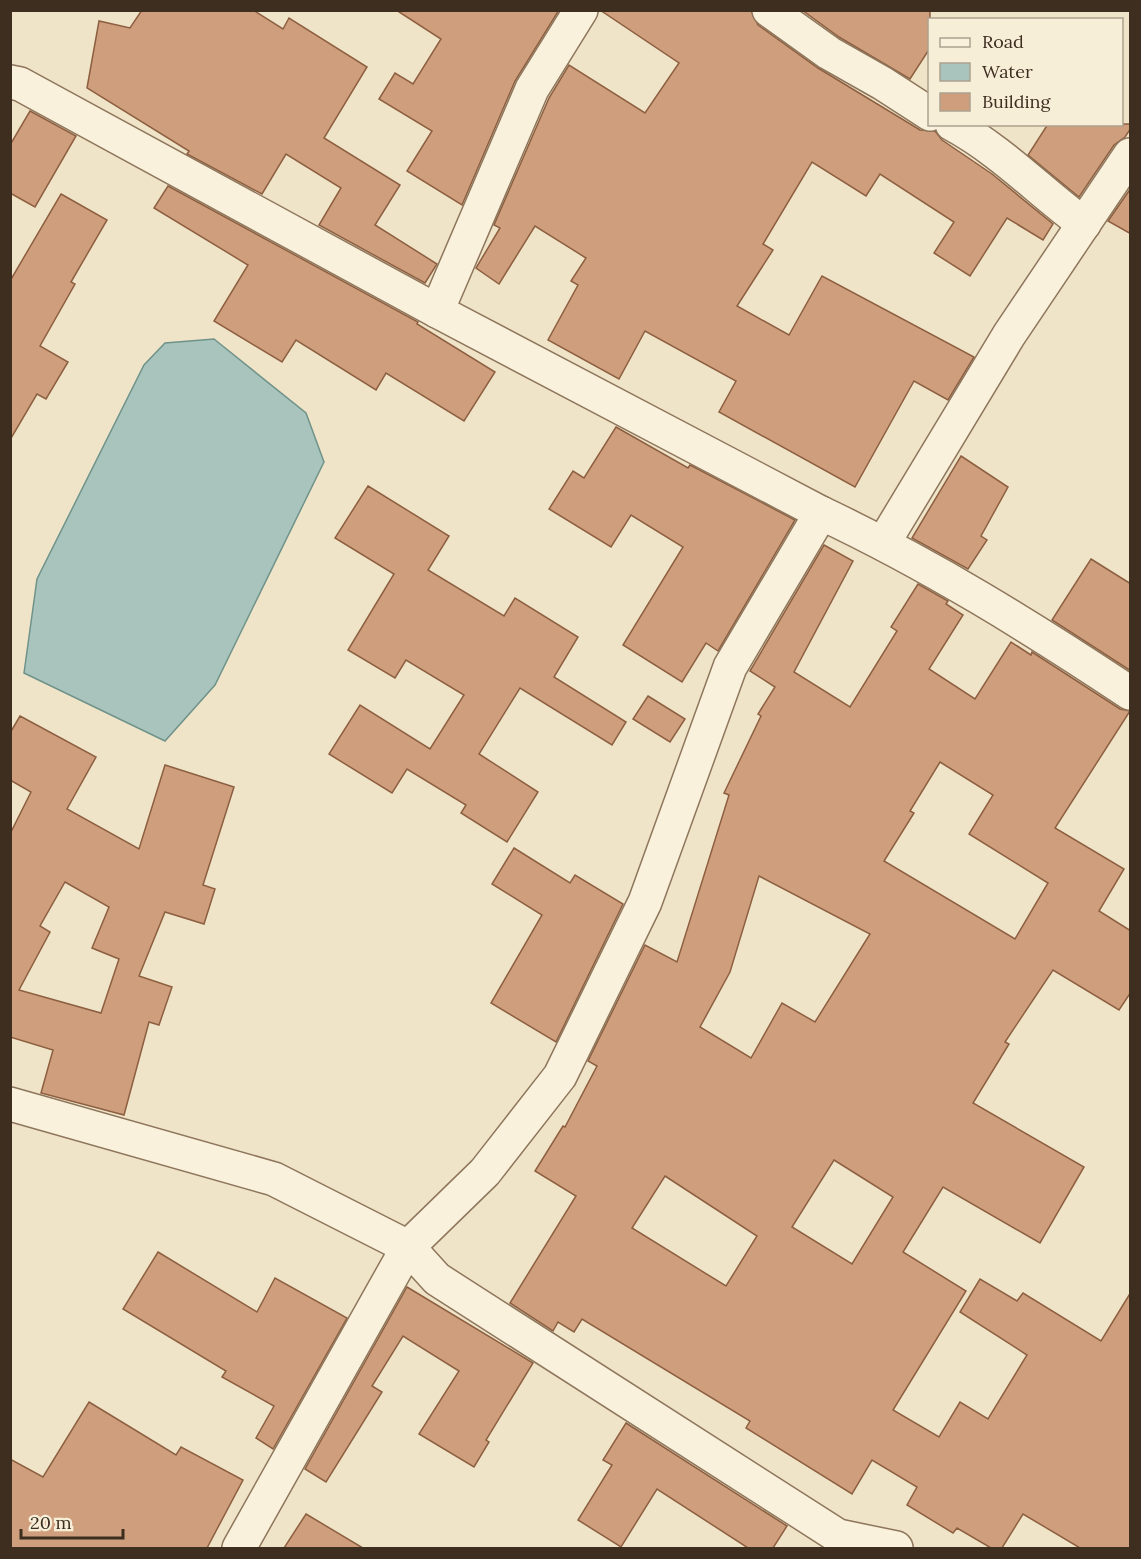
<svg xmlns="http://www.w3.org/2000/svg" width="1141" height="1559" viewBox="0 0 1141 1559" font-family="Lora,serif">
<rect width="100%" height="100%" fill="#f0e4c8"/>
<!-- water -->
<polygon fill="#a9c4bc" stroke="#6f938a" stroke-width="1.5" points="214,339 306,413 324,462 215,685 165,741 24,673 37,579 144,365 165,343"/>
<!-- building -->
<g fill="#cf9f7d" stroke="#8d5f41" stroke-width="1.5" fill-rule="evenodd">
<polygon points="142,10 253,10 283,29 289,18 367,67 324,138 400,185 375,225 437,264 425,283 319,225 341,188 286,154 262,194 187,154 189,151 87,88 99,21 130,28"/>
<polygon points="396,10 559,10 515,81 462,205 407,171 432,131 379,99 395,73 413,84 441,39"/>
<polygon points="600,10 751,10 758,25 818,68 920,130 935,131 942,140 992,174 1053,224 1043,240 1007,218 970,276 934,253 954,222 880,174 866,196 812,162 763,244 773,250 737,306 789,335 822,276 974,357 948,400 914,381 855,487 719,412 736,381 645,331 619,379 548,340 578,285 571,281 586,258 535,226 499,284 476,268 500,228 494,225 549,98 569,65 645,113 679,63"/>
<polygon points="802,10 930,10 930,48 910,79 839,37"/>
<polygon points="30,111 76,136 35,207 10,193 10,145"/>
<polygon points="1048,124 1131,124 1131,128 1125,137 1114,145 1079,197 1028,155"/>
<polygon points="168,186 418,322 417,324 495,372 464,421 386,373 376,390 296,340 282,362 214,321 248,265 154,208"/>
<polygon points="1131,188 1131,234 1108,221"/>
<polygon points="61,194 107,220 71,282 75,284 40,346 68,362 46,399 37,394 10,440 10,281"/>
<polygon points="616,427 688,468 690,465 795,520 718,651 706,643 682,682 623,645 683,547 631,515 611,547 549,509 573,471 584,478"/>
<polygon points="961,456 1008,487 981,536 987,540 968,569 912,538"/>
<polygon points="368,486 449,536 428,570 504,616 515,598 578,637 554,677 626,722 612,745 520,688 479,754 538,792 507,842 461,813 466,805 407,769 392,793 329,754 360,705 430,749 464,695 406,660 395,678 348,650 394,574 335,538"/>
<path d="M824,545l29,16 -59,111 56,35 47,-76 -6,-4 27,-43 30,17 -2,3 17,11 -34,54 46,30 36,-57 20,13 1,-3 88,57 10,2 -75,117 69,41 -25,42 32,20v61l-12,18 -66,-40 -48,72 4,2 -36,59 111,64 -44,76 -97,-56 -40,65 63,39 -73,119 46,27 21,-35 28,17 39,-64 -67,-43 20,-33 37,22 6,-8 78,48 30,-49v256h-51l-57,-34 -21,34h-11l-34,-20 -4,5 -46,-28 10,-18 -45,-27 -20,34 -106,-66 4,-7 -168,-102 -8,13 -16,-10 -5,9 -43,-28 66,-107 -41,-25 28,-45 2,1 32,-61 -9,-5 57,-116 32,17 52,-167 -5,-2 37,-77 -3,-2 17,-27 -25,-16zM940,762l53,33 -24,39 79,49 -33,56 -131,-78 30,-48 -4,-2zM759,876l111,58 -55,88 -33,-19 -31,55 -51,-31 30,-55zM834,1160l59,37 -41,67 -60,-37zM665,1176l92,60 -31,50 -94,-58z"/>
<polygon points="1091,559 1131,584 1131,671 1052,620"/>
<polygon points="648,696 685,719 670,742 633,719"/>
<path d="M20,716l76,41 -29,52 72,40 26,-84 69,22 -31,98 12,4 -11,35 -39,-12 -26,64 33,11 -13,38 -10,-3 -25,93 -83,-22 12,-43 -43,-13v-203l21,-42 -21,-12v-47zM65,882l44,25 -17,41 27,11 -18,54 -82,-23 31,-58 -10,-6z"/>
<polygon points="514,848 570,883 575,875 623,904 556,1042 491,1003 542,915 492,884"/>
<polygon points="158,1252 257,1312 275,1278 347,1318 273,1449 256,1438 274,1406 222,1377 226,1371 123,1309"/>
<polygon points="407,1287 533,1363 486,1440 489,1442 474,1467 419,1434 459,1371 403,1336 372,1386 382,1392 326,1482 305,1469"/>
<polygon points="89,1402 176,1455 181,1447 243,1480 207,1548 10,1548 10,1459 43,1477"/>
<polygon points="626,1423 787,1526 773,1548 748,1548 657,1489 621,1547 578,1520 612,1465 603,1460"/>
<polygon points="306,1514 363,1548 284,1548"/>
</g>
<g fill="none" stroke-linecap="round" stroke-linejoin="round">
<defs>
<g id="minor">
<polyline points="769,10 829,53 882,83 930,114"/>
<path d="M10,82l10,2 417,227 384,202c108,51 210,114 309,180"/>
<path d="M952,124c50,27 87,67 132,100"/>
<polyline points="437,311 532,89 581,10"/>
<polyline points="884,542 1009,335 1130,155"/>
<polyline points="10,1104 274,1179 408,1247 437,1279 838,1536 896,1548"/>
<polyline points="239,1548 408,1247 485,1172 560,1076 645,902 730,667 821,513"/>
</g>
</defs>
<!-- minor casing -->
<use href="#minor" stroke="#8d765c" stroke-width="36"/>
<!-- minor -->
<use href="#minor" stroke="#faf1dc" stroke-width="33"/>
</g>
<!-- border -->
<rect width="1141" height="1559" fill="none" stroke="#3d2e20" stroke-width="24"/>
<!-- legend -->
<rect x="928" y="18" width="195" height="108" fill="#f7eed8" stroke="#ada18e" stroke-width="1.5"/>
<rect x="940" y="38" width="30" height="9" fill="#faf1dc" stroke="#ada18e" stroke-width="1.5"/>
<text x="982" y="48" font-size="18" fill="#3d2e20">Road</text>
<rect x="940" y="63" width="30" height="18" fill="#a9c4bc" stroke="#ada18e" stroke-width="1.5"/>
<text x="982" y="78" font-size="18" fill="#3d2e20">Water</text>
<rect x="940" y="93" width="30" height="18" fill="#cf9f7d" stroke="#ada18e" stroke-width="1.5"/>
<text x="982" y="108" font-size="18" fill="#3d2e20">Building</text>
<!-- scale -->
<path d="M21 1529v9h102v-9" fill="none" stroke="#3d2e20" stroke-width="3"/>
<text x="30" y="1529" font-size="18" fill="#3d2e20" stroke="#f7eed8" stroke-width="4.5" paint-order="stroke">20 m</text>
</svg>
